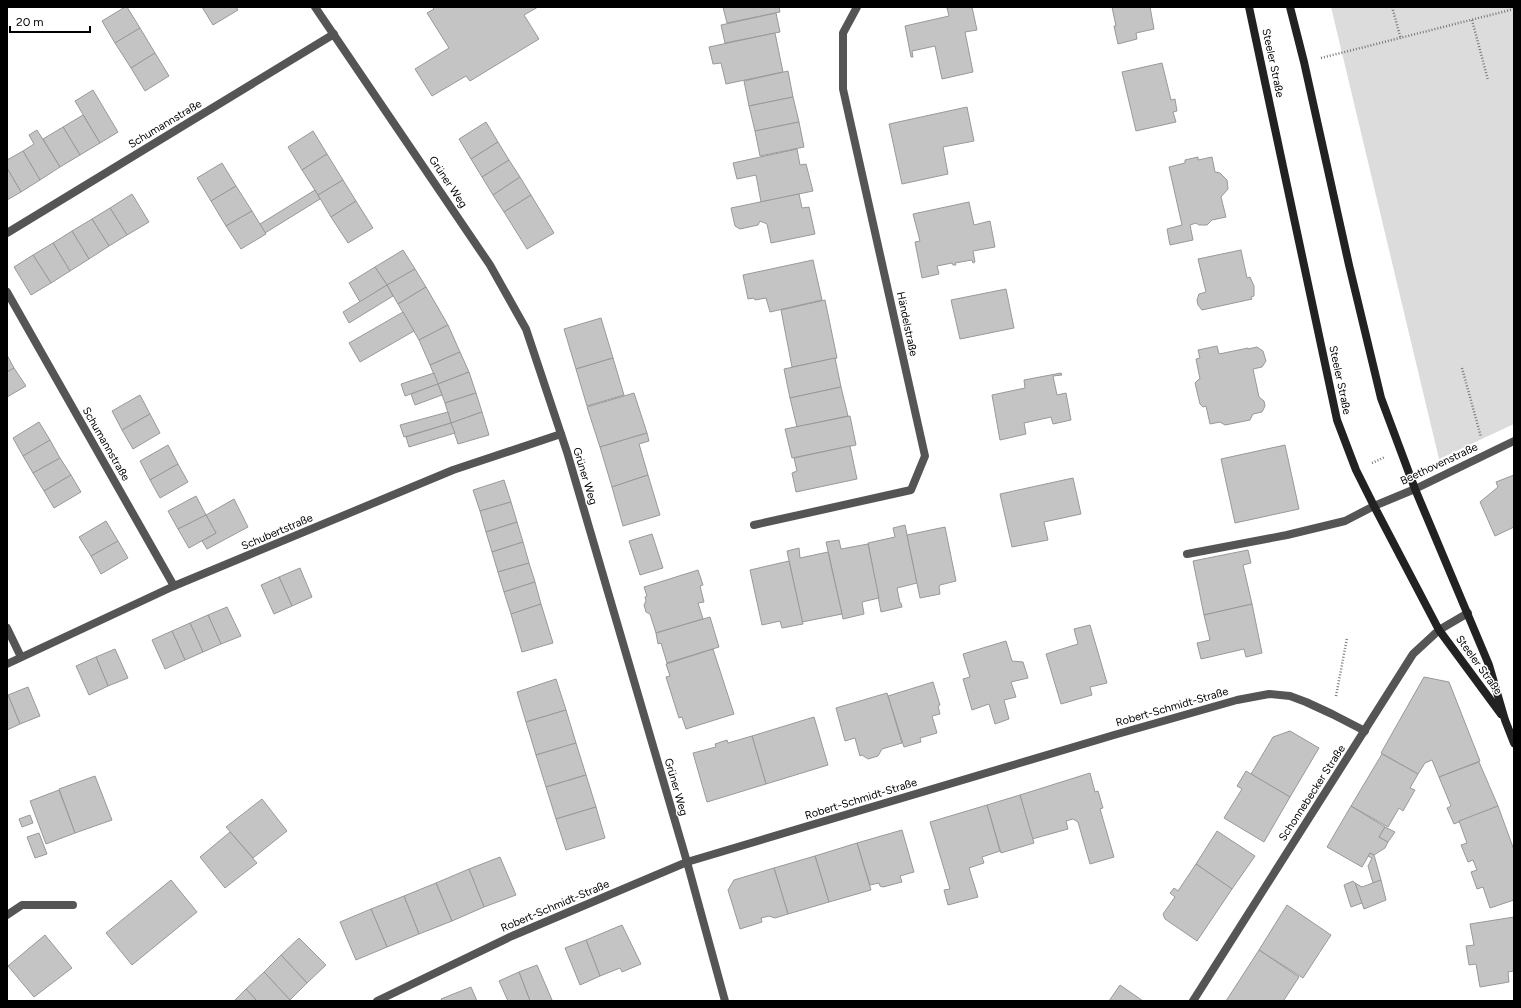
<svg xmlns="http://www.w3.org/2000/svg" width="1521" height="1008" viewBox="0 0 1521 1008" font-family="Figtree,sans-serif">
<rect width="100%" height="100%" fill="#fff"/>
<!-- green -->
<polygon fill="#dcdcdc" points="1331,7 1514,7 1514,424 1439,459"/>
<!-- building -->
<g fill="#c4c4c4" stroke="#999">
<polygon points="125,7 127,7 140,28 115,43 102,21"/>
<polygon points="202,7 236,7 238,10 213,25"/>
<polygon points="432,7 538,7 524,15 539,39 470,81 466,76 432,96 415,69 449,48 427,13 434,9"/>
<polygon points="723,7 779,7 780,12 727,23"/>
<polygon points="952,7 972,7 977,30 965,32 973,72 942,79 935,46 912,51 913,57 911,57 905,26 949,16 947,8"/>
<polygon points="1112,7 1150,7 1154,29 1136,33 1137,39 1118,44 1114,26 1116,26"/>
<polygon points="776,13 780,32 725,43 721,25"/>
<polygon points="140,28 155,53 131,68 115,43"/>
<polygon points="775,33 783,72 726,84 721,63 713,64 709,47"/>
<polygon points="155,53 169,76 145,91 131,68"/>
<polygon points="1162,63 1171,100 1175,99 1177,111 1173,112 1176,122 1136,131 1122,72"/>
<polygon points="788,71 793,97 749,106 744,81"/>
<polygon points="93,90 118,132 100,143 75,101"/>
<polygon points="793,97 799,122 755,131 749,106"/>
<polygon points="967,107 974,141 943,147 948,174 902,184 889,124"/>
<polygon points="83,115 100,143 80,155 63,127"/>
<polygon points="486,122 498,142 471,159 459,139"/>
<polygon points="799,122 804,147 760,156 755,131"/>
<polygon points="63,127 80,155 60,167 43,139"/>
<polygon points="37,130 60,167 40,180 23,151 34,144 29,135"/>
<polygon points="313,131 327,154 302,170 288,147"/>
<polygon points="498,142 509,160 482,177 471,159"/>
<polygon points="797,149 800,165 806,164 813,191 761,202 756,175 737,179 733,163"/>
<polygon points="23,151 40,180 21,192 7,168 7,160"/>
<polygon points="327,154 343,180 318,195 302,170"/>
<polygon points="1198,157 1198,160 1212,157 1215,172 1220,173 1227,180 1228,189 1221,197 1226,217 1212,220 1207,225 1199,225 1196,223 1190,225 1193,240 1170,245 1167,229 1182,225 1169,167 1185,163 1185,160"/>
<polygon points="509,160 520,177 493,195 482,177"/>
<polygon points="222,163 236,186 211,201 197,178"/>
<polygon points="7,168 21,192 7,200"/>
<polygon points="520,177 531,195 504,212 493,195"/>
<polygon points="343,180 356,201 331,217 318,195"/>
<polygon points="236,186 252,211 226,226 211,201"/>
<polygon points="315,190 320,199 265,233 260,224"/>
<polygon points="132,194 149,222 127,235 110,208"/>
<polygon points="799,194 802,208 809,207 815,234 771,243 767,224 760,221 758,225 740,229 735,226 731,208"/>
<polygon points="531,195 554,233 527,249 504,212"/>
<polygon points="356,201 373,228 348,243 331,217"/>
<polygon points="969,202 974,225 990,221 995,247 973,251 975,262 973,263 972,260 955,263 956,265 953,265 952,263 937,266 939,274 922,278 915,242 920,241 913,214"/>
<polygon points="110,208 127,235 109,246 92,219"/>
<polygon points="252,211 266,234 241,249 226,226"/>
<polygon points="92,219 109,246 89,259 72,231"/>
<polygon points="72,231 89,259 70,271 53,243"/>
<polygon points="53,243 70,271 51,283 33,255"/>
<polygon points="403,250 415,269 387,285 375,267"/>
<polygon points="1241,250 1247,278 1250,277 1254,286 1254,296 1251,297 1252,299 1202,310 1198,305 1197,300 1199,294 1206,292 1198,259"/>
<polygon points="33,255 51,283 31,295 14,267"/>
<polygon points="813,260 822,300 770,312 766,298 755,300 754,298 748,299 743,275"/>
<polygon points="375,267 387,285 360,302 349,283"/>
<polygon points="415,269 426,287 398,304 387,285"/>
<polygon points="387,285 393,296 349,323 343,312"/>
<polygon points="426,287 448,325 419,340 398,304"/>
<polygon points="1006,289 1014,328 960,339 951,300"/>
<polygon points="825,300 837,358 792,367 781,310"/>
<polygon points="403,312 414,331 360,362 349,343"/>
<polygon points="601,318 613,358 576,369 564,329"/>
<polygon points="448,325 460,352 430,365 419,340"/>
<polygon points="1217,346 1219,354 1248,348 1248,349 1257,347 1263,351 1266,361 1262,367 1253,369 1259,397 1264,401 1265,406 1262,412 1253,414 1250,420 1225,425 1220,422 1210,424 1206,406 1203,407 1200,404 1195,383 1198,380 1200,379 1196,359 1200,358 1198,350"/>
<polygon points="460,352 469,372 438,384 430,365"/>
<polygon points="7,355 14,368 7,372"/>
<polygon points="613,358 624,395 587,406 576,369"/>
<polygon points="835,358 841,387 790,398 784,369"/>
<polygon points="14,368 26,386 7,397 7,372"/>
<polygon points="469,372 476,393 445,403 438,384"/>
<polygon points="434,373 438,384 405,396 401,384"/>
<polygon points="1061,373 1062,375 1053,376 1057,395 1066,393 1071,420 1053,424 1051,417 1024,423 1026,434 1000,440 992,395 1025,388 1024,380"/>
<polygon points="438,384 442,395 415,405 411,394"/>
<polygon points="841,387 848,416 797,427 790,398"/>
<polygon points="476,393 482,412 451,423 445,403"/>
<polygon points="634,393 647,433 600,447 587,407"/>
<polygon points="140,395 150,414 122,430 112,411"/>
<polygon points="448,412 451,423 404,437 400,425"/>
<polygon points="482,412 489,435 458,444 451,423"/>
<polygon points="150,414 160,433 133,449 122,430"/>
<polygon points="850,416 856,445 792,458 785,429"/>
<polygon points="39,422 50,440 23,456 13,438"/>
<polygon points="451,423 455,433 409,447 406,437"/>
<polygon points="647,433 649,441 639,444 648,475 612,487 600,447"/>
<polygon points="50,440 60,458 33,473 23,456"/>
<polygon points="168,445 178,464 150,480 140,461"/>
<polygon points="1285,445 1299,509 1235,523 1221,459"/>
<polygon points="850,446 857,479 796,492 792,473 797,471 794,458"/>
<polygon points="60,458 71,475 44,491 33,473"/>
<polygon points="178,464 188,482 160,498 150,480"/>
<polygon points="71,475 81,492 54,508 44,491"/>
<polygon points="648,475 660,515 623,526 612,487"/>
<polygon points="1514,475 1514,527 1495,536 1480,502 1498,487 1496,482"/>
<polygon points="1073,478 1081,514 1044,522 1048,540 1012,547 1000,494"/>
<polygon points="504,480 511,502 480,511 473,490"/>
<polygon points="196,496 206,515 178,529 168,511"/>
<polygon points="234,499 248,527 207,549 202,541 216,533 206,515"/>
<polygon points="511,502 517,522 486,532 480,511"/>
<polygon points="206,515 216,533 189,548 178,529"/>
<polygon points="106,521 118,541 91,556 79,537"/>
<polygon points="517,522 523,542 492,552 486,532"/>
<polygon points="905,525 917,583 897,588 900,603 901,603 902,607 881,612 868,543 895,537 893,528"/>
<polygon points="945,527 956,581 940,585 939,587 940,594 920,598 907,535"/>
<polygon points="652,534 663,568 640,575 629,541"/>
<polygon points="839,540 841,549 868,544 879,598 862,602 864,614 843,619 826,542"/>
<polygon points="118,541 128,558 101,574 91,556"/>
<polygon points="523,542 529,563 498,572 492,552"/>
<polygon points="799,548 800,558 828,552 842,614 802,622 787,551"/>
<polygon points="1248,550 1251,563 1243,565 1252,604 1204,615 1193,561"/>
<polygon points="789,561 803,624 782,628 780,621 762,625 750,570"/>
<polygon points="529,563 535,582 504,592 498,572"/>
<polygon points="300,568 312,597 292,606 279,577"/>
<polygon points="698,570 703,585 700,586 704,602 698,603 703,619 656,633 650,614 646,612 644,605 646,601 645,597 647,596 644,587"/>
<polygon points="279,577 292,606 274,614 261,585"/>
<polygon points="535,582 541,604 511,614 504,592"/>
<polygon points="541,604 553,643 522,652 511,614"/>
<polygon points="1252,604 1262,653 1246,657 1244,649 1201,659 1197,643 1210,640 1204,615"/>
<polygon points="227,607 241,636 221,644 208,615"/>
<polygon points="208,615 221,644 203,652 190,623"/>
<polygon points="710,617 719,647 667,663 661,643 658,644 656,633"/>
<polygon points="190,623 203,652 185,660 172,631"/>
<polygon points="1090,625 1107,683 1090,687 1092,695 1061,704 1046,654 1078,644 1074,629"/>
<polygon points="172,631 185,660 165,669 152,640"/>
<polygon points="1006,641 1012,661 1023,662 1028,678 1011,682 1016,697 1004,700 1009,719 995,724 989,704 972,710 963,679 970,677 963,654"/>
<polygon points="115,649 128,678 108,686 96,657"/>
<polygon points="713,649 734,714 686,729 682,717 679,718 666,677 670,676 666,664"/>
<polygon points="96,657 108,686 89,695 76,666"/>
<polygon points="1424,677 1449,682 1480,761 1439,777 1432,760 1425,763 1418,774 1381,753"/>
<polygon points="556,679 566,710 526,722 517,692"/>
<polygon points="933,682 940,705 938,706 940,714 932,716 937,733 920,738 921,742 904,747 888,696"/>
<polygon points="28,687 40,716 20,724 8,695"/>
<polygon points="887,693 902,743 882,749 878,756 868,759 862,755 860,756 855,738 845,741 836,708"/>
<polygon points="8,695 20,724 7,730 7,696"/>
<polygon points="566,710 576,743 536,755 526,722"/>
<polygon points="814,717 828,765 766,784 752,736"/>
<polygon points="1290,731 1319,748 1290,797 1251,774 1273,737"/>
<polygon points="752,736 766,784 707,802 693,753 716,747 715,744 727,740 728,743"/>
<polygon points="576,743 586,775 546,787 536,755"/>
<polygon points="1382,754 1418,774 1410,788 1415,790 1403,811 1399,808 1388,827 1351,806"/>
<polygon points="1479,762 1498,806 1454,824 1447,808 1451,806 1439,777"/>
<polygon points="1246,771 1290,797 1264,842 1224,818 1242,789 1237,786"/>
<polygon points="1090,773 1095,792 1098,791 1103,808 1100,809 1114,857 1090,864 1078,822 1073,819 1066,821 1068,829 1032,839 1020,795"/>
<polygon points="586,775 596,807 556,819 546,787"/>
<polygon points="95,776 112,820 75,833 59,789"/>
<polygon points="59,790 75,833 46,844 30,801"/>
<polygon points="1020,795 1034,843 1001,853 987,805"/>
<polygon points="262,799 287,831 253,858 226,827"/>
<polygon points="987,805 1000,851 982,857 984,863 969,868 978,897 948,905 944,890 950,889 930,822"/>
<polygon points="1351,806 1385,827 1379,837 1388,842 1385,848 1374,855 1370,853 1362,867 1327,847"/>
<polygon points="1498,806 1514,850 1514,900 1490,908 1483,887 1477,889 1471,872 1477,870 1473,860 1468,862 1461,845 1467,843 1459,821"/>
<polygon points="596,807 605,838 566,850 556,819"/>
<polygon points="30,815 33,823 22,827 19,819"/>
<polygon points="1385,827 1395,832 1388,842 1379,837"/>
<polygon points="902,830 914,872 900,876 902,882 883,887 880,886 879,883 870,885 857,843"/>
<polygon points="1217,831 1255,856 1232,889 1196,864"/>
<polygon points="230,832 257,863 225,888 200,857"/>
<polygon points="39,833 47,854 35,858 27,837"/>
<polygon points="857,843 871,890 829,902 815,856"/>
<polygon points="1370,853 1374,855 1381,880 1373,883 1368,866 1372,858 1368,856"/>
<polygon points="815,856 829,902 788,914 774,868"/>
<polygon points="500,857 516,895 484,907 469,869"/>
<polygon points="1196,864 1232,889 1197,941 1165,919 1163,914 1175,897 1170,893 1174,888 1178,891"/>
<polygon points="774,868 788,914 775,918 769,916 761,918 762,922 740,929 728,890 734,880"/>
<polygon points="469,869 484,907 452,921 436,883"/>
<polygon points="171,880 197,912 132,965 106,933"/>
<polygon points="1381,880 1386,900 1364,909 1355,883 1362,887"/>
<polygon points="1353,881 1355,883 1362,903 1351,907 1344,885"/>
<polygon points="436,883 452,921 419,934 404,896"/>
<polygon points="404,896 419,934 387,947 371,909"/>
<polygon points="1287,905 1331,935 1303,978 1259,950"/>
<polygon points="371,909 387,947 356,960 340,922"/>
<polygon points="1514,917 1514,971 1508,972 1509,982 1480,987 1476,964 1469,965 1466,946 1474,945 1470,924"/>
<polygon points="622,925 641,964 622,972 620,968 600,976 586,940"/>
<polygon points="45,935 72,968 34,997 8,966"/>
<polygon points="299,938 326,965 307,983 281,955"/>
<polygon points="586,940 600,976 580,985 565,948"/>
<polygon points="1259,950 1299,977 1284,1000 1285,1001 1226,1001"/>
<polygon points="281,955 307,983 290,1000 264,972"/>
<polygon points="537,965 552,1000 549,1001 530,1001 519,972"/>
<polygon points="264,972 290,1000 289,1001 257,1001 246,989"/>
<polygon points="519,972 530,1001 508,1001 499,981"/>
<polygon points="1120,985 1143,1001 1109,1001"/>
<polygon points="471,987 477,1001 442,1001 441,999"/>
<polygon points="246,989 257,1001 234,1001"/>
</g>
<g fill="none" stroke-linecap="round" stroke-linejoin="round">
<!-- path -->
<g stroke="#777" stroke-width="2.5" stroke-dasharray="1 2" stroke-linecap="butt">
<polyline points="1392,7 1401,39"/>
<polyline points="1472,20 1488,80"/>
<polyline points="1321,58 1514,9"/>
<polyline points="1462,368 1481,437"/>
<polyline points="1372,463 1385,457"/>
<polyline points="1336,696 1347,638"/>
</g>
<!-- lane -->
<g stroke="#555" stroke-width="8">
<polyline points="1187,554 1287,535 1345,521 1374,506"/>
<polyline points="7,628 21,657"/>
</g>
<!-- street -->
<g stroke="#555" stroke-width="8">
<polyline points="315,7 490,265 526,329 567,452 687,862 725,1001"/>
<polyline points="7,233 334,34"/>
<polyline points="7,292 174,586"/>
<polyline points="1374,506 1415,489 1514,441"/>
<polyline points="754,525 911,490 925,456 843,89 843,33 857,7"/>
<polyline points="7,664 174,586 453,470 561,434"/>
<polyline points="7,915 22,905 73,905"/>
<polyline points="377,1001 512,936 687,862 1114,735 1237,700 1269,694 1290,696 1306,702 1332,714 1365,731"/>
<polyline points="1193,1001 1413,654 1439,630 1468,613"/>
</g>
<!-- secondary -->
<g stroke="#222" stroke-width="8">
<polyline points="1249,7 1337,420 1356,470 1374,506 1439,630 1501,714"/>
<polyline points="1290,7 1304,62 1349,265 1381,398 1415,489 1489,665 1505,720 1514,743"/>
</g>
</g>
<g text-anchor="middle" dominant-baseline="central" stroke-width="3" stroke-linejoin="round" paint-order="stroke">
<!-- street labels -->
<g font-size="11" fill="#000" stroke="#fff">
<text transform="translate(1273 63) rotate(78)">Steeler Straße</text>
<text transform="translate(165 124) rotate(-31)">Schumannstraße</text>
<text transform="translate(448 182) rotate(56)">Grüner Weg</text>
<text transform="translate(907 324) rotate(78)">Händelstraße</text>
<text transform="translate(1340 380) rotate(78)">Steeler Straße</text>
<text transform="translate(106 444) rotate(60)">Schumannstraße</text>
<text transform="translate(1439 464) rotate(-25)">Beethovenstraße</text>
<text transform="translate(585 476) rotate(73)">Grüner Weg</text>
<text transform="translate(277 532) rotate(-23)">Schubertstraße</text>
<text transform="translate(1479 665) rotate(54)">Steeler Straße</text>
<text transform="translate(1172 707) rotate(-16)">Robert-Schmidt-Straße</text>
<text transform="translate(676 787) rotate(74)">Grüner Weg</text>
<text transform="translate(1312 793) rotate(-57)">Schonnebecker Straße</text>
<text transform="translate(861 799) rotate(-17)">Robert-Schmidt-Straße</text>
<text transform="translate(555 906) rotate(-23)">Robert-Schmidt-Straße</text>
</g>
</g>
<!-- border -->
<rect width="1521" height="1008" fill="none" stroke="#000000" stroke-width="16"/>
<!-- scale -->
<path d="M10 26v6h80v-6" fill="none" stroke="#000000" stroke-width="2"/>
<text x="16" y="26" font-size="12" fill="#000000" stroke="#ffffff" stroke-width="3" paint-order="stroke">20 m</text>
</svg>
